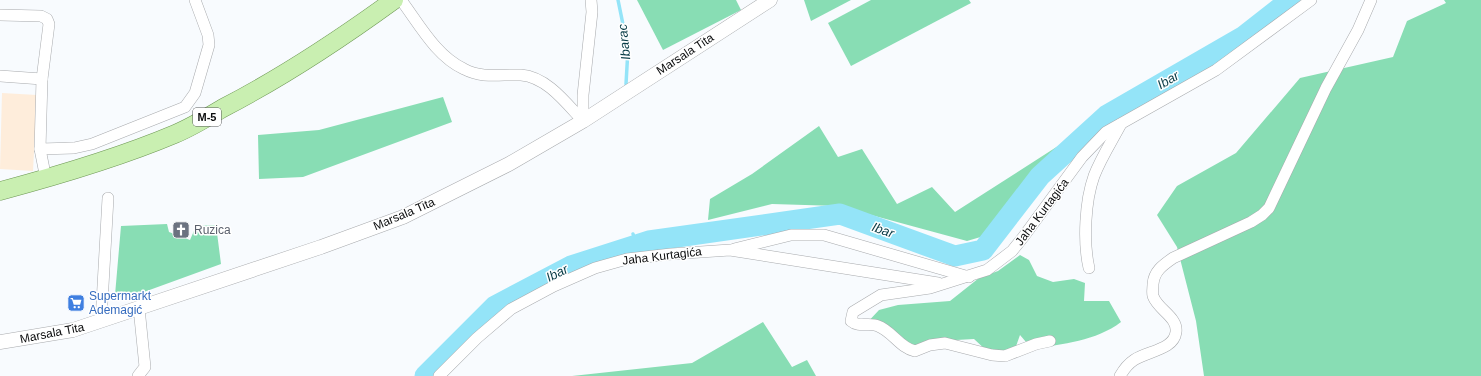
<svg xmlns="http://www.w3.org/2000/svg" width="1481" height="376" viewBox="0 0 1481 376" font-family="Arial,sans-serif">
<rect width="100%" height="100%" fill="#f8fbfe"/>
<!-- commercial -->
<polygon fill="#feeddb" points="2,93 37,95 33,171 0,169"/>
<!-- green -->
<g fill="#88ddb4">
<polygon points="637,0 736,0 741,10 663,50"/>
<polygon points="804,0 851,0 811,21"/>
<polygon points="871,0 969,0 971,3 851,66 828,23"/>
<polygon points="1444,0 1481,0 1481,376 1204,376 1196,321 1177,247 1157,215 1177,186 1236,153 1300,78 1393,57 1407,21 1446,3"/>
<polygon points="443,97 452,122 303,177 259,179 258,135 319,130"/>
<polygon points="819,126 838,157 862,149 897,204 932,187 955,212 1058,146 984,236 967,241 838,206 772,204 708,220 710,199 752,174"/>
<polygon points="167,224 169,232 190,240 196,226 216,225 221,264 144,292 117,298 115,295 121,226"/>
<path d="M1020,255l9,5 8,16 16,6 21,-3 11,4 -1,18h25l12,21c-25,19 -58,22 -89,27l-12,-14 -6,17 -27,-1 -13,-12 -18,1 -17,8h-24l-50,-23 14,-15 19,-5 52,-4 29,-23 19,-7z"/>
<polygon points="763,322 792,367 807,360 816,376 572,376 692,363"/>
</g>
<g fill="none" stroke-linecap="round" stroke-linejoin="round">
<!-- stream -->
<g stroke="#94e4f8" stroke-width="3.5">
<polyline points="618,0 628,49 626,84"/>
<polyline points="633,234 637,245"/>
</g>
<!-- river -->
<polyline stroke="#94e4f8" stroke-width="21" points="425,376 495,306 571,266 649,241 840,214 955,256 983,250 1040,176 1107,115 1244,36 1290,0"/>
<defs>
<g id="minor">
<path d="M401,0c18,24 35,56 63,69 19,10 37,5 57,6 26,2 45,28 62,46"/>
<polyline points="0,15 41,16 47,19 49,24 42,79 40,149 46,179"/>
<polyline points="0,76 42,79"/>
<polyline points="583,121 583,95 592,12 591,0"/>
<polyline points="40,149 74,148 92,144 185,107 195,93 209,45 208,35 195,0"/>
<polyline points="734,249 791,235 824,235 969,277"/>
<path d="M1089,268c-6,-26 -4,-67 5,-92 7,-18 18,-35 27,-52"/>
<polyline points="101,321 108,198"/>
<path d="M1050,341l-14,3 -31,12 -13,-1 -47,-12 -15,2 -15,6c-15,-3 -23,-20 -37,-25 -9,-4 -19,2 -27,-5l2,-9 28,-17 49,-7 57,-18 25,-19 12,-15 58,-79 24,-25 110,-62 95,-70"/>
<polyline points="138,376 145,367 139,308"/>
<polyline points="439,376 477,338 511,309 554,286 595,268 627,259 671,254 730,250 938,283"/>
<path d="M1120,376c4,-7 8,-12 14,-16 13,-9 40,-10 42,-28 2,-15 -18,-22 -23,-36 -1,-3 0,-8 0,-12 1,-13 10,-19 20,-26l78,-36 11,-7 7,-7 57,-120 32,-58 13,-30"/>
</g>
<polyline id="tertiary" points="0,342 73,330 321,247 403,217 509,164 583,121 770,0"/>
<path id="primary" d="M0,191c60,-16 118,-33 175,-57 17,-7 33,-17 48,-26 60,-31 116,-68 171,-108"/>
</defs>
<!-- minor casing -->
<use href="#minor" stroke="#a8aaad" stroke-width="12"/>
<!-- tertiary casing -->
<use href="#tertiary" stroke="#a8aaad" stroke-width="15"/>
<!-- primary casing -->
<use href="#primary" stroke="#6f9956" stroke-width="19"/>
<!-- minor -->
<use href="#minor" stroke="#fff" stroke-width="11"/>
<!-- tertiary -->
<use href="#tertiary" stroke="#fff" stroke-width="14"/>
<!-- primary -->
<use href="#primary" stroke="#c9efb1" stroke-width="18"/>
</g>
<!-- icons -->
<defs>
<symbol id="church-square" viewBox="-11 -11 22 22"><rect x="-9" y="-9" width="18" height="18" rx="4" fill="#6b7280" stroke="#fff"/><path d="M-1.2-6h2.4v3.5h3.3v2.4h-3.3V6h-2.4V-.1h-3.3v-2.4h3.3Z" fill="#fff"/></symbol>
<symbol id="supermarket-square" viewBox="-11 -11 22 22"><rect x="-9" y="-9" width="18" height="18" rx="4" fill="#3f7fe0" stroke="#fff"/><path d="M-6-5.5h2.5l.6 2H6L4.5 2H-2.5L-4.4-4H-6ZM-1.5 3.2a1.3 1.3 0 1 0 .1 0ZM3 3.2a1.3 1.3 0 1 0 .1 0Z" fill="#fff"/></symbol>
</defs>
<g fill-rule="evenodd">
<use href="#church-square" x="171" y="220" width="20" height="20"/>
<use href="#supermarket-square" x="66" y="293" width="20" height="20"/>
</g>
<g text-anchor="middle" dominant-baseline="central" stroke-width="3" stroke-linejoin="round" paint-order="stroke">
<!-- shield labels -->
<rect fill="#fff" stroke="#555656" stroke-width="1" x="193" y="108" width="28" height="18" rx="3"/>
<g font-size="11" font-weight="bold" fill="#0c0d0e">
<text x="207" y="117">M-5</text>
</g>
<!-- street labels -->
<g font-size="12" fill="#0c0d0e" stroke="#fff">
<text transform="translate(685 54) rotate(-33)">Marsala Tita</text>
<text transform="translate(1042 212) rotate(-53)">Jaha Kurtagića</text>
<text transform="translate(404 214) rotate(-23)">Marsala Tita</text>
<text transform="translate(662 256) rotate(-7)">Jaha Kurtagića</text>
<text transform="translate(52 333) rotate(-11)">Marsala Tita</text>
</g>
<!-- worship labels -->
<g font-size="12" fill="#5b616d" stroke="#fff" text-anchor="start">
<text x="194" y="230">Ruzica</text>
</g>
<!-- shop labels -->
<g font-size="12" fill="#366cbe" stroke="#fff" text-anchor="start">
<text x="89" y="296">Supermarkt<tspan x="89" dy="14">Ademagić</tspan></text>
</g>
<!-- water labels -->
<g font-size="13" font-style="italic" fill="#0a3d47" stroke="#fff">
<text transform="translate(624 42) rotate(-96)">Ibarac</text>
<text transform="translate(1168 80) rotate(-30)">Ibar</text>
<text transform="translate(883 230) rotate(20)">Ibar</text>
<text transform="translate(557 273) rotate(-27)">Ibar</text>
</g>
</g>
</svg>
